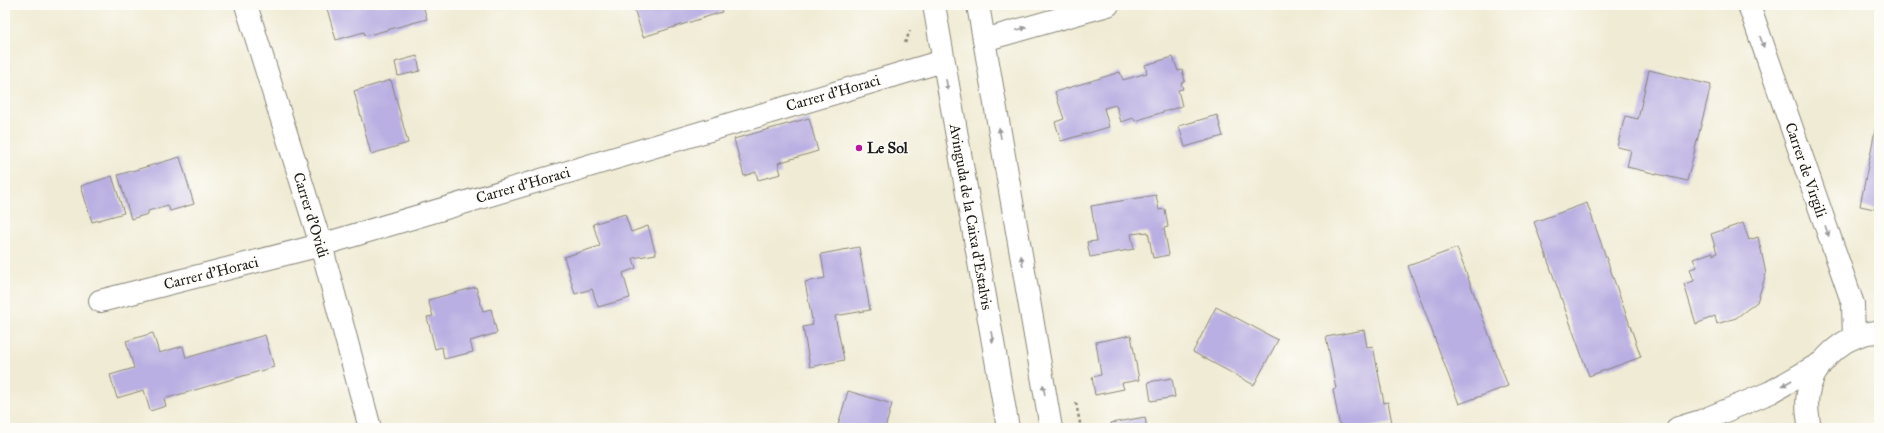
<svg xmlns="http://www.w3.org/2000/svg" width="1884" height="433" viewBox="0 0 1884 433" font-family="'IM FELL Great Primer',serif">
<rect width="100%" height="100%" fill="#fdfcf7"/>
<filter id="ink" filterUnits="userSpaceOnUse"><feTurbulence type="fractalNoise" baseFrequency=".025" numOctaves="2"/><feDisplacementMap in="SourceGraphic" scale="8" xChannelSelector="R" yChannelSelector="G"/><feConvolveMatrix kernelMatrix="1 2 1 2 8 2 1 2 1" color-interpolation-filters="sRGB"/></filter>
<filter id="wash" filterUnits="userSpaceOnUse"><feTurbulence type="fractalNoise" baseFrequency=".012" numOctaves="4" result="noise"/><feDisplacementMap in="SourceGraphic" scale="16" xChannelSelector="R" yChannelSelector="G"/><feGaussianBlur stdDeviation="0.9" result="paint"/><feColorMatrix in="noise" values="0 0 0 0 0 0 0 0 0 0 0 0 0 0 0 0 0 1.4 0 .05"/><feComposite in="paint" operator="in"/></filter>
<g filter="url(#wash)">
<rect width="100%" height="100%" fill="#f0ebd4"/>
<g id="blocks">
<!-- building -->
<g fill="#b9afe2">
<polygon points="326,5 423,5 427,19 365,36 364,32 336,40"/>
<polygon points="633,5 720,5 722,12 643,37"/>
<polygon points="417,56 420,71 398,76 395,62"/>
<polygon points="1173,57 1178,71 1182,70 1185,81 1181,83 1183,89 1178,90 1182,106 1135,121 1134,118 1121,122 1116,105 1104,108 1109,127 1061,141 1055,122 1064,119 1055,92 1120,72 1123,80 1147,73 1145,65"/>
<polygon points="1649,70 1711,85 1687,181 1627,167 1631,150 1617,147 1625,116 1638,119"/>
<polygon points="391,80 408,143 371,154 354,91"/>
<polygon points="1217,115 1223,136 1185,147 1179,126"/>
<polygon points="809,118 818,151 778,163 781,174 758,180 756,172 744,176 734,139"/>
<polygon points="1877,120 1879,120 1879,210 1860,206"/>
<polygon points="180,157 194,204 170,211 168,205 148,211 148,214 131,219 118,175"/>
<polygon points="112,176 124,213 92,222 81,186"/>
<polygon points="1156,195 1159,210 1165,209 1168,227 1164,228 1169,255 1153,258 1148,232 1131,234 1134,249 1090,257 1087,242 1097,241 1091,206"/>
<polygon points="1587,203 1641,357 1589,376 1534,222"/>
<polygon points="625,214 631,232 648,226 656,254 633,258 636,268 623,273 630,298 598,307 592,289 575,294 564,257 600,246 593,224"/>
<polygon points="1743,223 1749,240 1758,237 1762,254 1766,274 1757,302 1736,318 1717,324 1715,316 1696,324 1684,284 1694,281 1690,269 1697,267 1693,259 1713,252 1713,255 1717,253 1711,234"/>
<polygon points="859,247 870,310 835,316 844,360 810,367 803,327 813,325 805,282 825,278 821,254"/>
<polygon points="1457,248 1508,386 1459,404 1408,266"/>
<polygon points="476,287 483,311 491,309 497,333 470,341 473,352 444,359 442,347 435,349 427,317 433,316 428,300"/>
<polygon points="1216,307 1278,340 1254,385 1193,352"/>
<polygon points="1364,330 1367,347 1373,346 1384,403 1388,402 1392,423 1365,428 1340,428 1333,389 1336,388 1326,337"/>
<polygon points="153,333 159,353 183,346 186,358 265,335 274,367 164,399 166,406 150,411 144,390 117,398 110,375 134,368 126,341"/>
<polygon points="1131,335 1139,380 1122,383 1124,389 1095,395 1092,377 1101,375 1096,342"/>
<polygon points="1172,378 1175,397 1151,401 1148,382"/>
<polygon points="848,391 892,404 885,428 848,428 838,425"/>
<polygon points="1145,417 1147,428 1112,428 1111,423"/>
</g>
</g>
</g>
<g filter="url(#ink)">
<use href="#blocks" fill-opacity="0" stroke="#868478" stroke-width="1"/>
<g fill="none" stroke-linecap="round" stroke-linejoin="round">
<defs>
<g id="minor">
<polyline points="246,5 321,245 370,428"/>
<polyline points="1749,5 1853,304 1854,337"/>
<polyline points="984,40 1108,5"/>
<polyline points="100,301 321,245 943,61"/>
<polyline points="1678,428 1701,421 1771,392 1821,363"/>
<path d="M1810,428c-3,-14 -5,-29 0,-43 10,-28 38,-53 69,-53"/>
</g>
<g id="major">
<polyline points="934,5 1008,428"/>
<polyline points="978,5 1051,428"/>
</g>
</defs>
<!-- minor casing -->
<use href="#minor" stroke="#868478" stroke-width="24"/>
<!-- major casing -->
<use href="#major" stroke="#868478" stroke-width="24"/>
<!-- path -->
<g stroke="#868478" stroke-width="2.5" stroke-dasharray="3 3" stroke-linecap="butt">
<polyline points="905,43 910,31"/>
<polyline points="1076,403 1081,428"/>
<polyline points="1764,426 1767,425 1770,428"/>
</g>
<!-- minor -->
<use href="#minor" stroke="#fff" stroke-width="22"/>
<!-- major -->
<use href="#major" stroke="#fff" stroke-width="22"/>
</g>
<!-- one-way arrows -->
<defs><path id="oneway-solid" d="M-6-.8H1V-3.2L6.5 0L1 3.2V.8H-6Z"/></defs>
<g fill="#999">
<use href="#oneway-solid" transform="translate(1021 29) rotate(-15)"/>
<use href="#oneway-solid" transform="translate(1762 42) rotate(71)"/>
<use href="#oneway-solid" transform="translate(947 85) rotate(80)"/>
<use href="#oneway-solid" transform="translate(1000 133) rotate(-100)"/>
<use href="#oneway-solid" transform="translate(1827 231) rotate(71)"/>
<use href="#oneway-solid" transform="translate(1022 261) rotate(-100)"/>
<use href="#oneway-solid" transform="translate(992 337) rotate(80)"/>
<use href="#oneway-solid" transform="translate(1787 383) rotate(150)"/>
<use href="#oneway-solid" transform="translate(1044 390) rotate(-100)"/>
</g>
</g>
<!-- markers -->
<circle fill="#b5179e" stroke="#fdfcf7" stroke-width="1.5" cx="859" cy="148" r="4"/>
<g text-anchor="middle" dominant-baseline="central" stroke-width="3" stroke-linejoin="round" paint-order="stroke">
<!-- street labels -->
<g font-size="15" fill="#1c1c1c" stroke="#fdfcf7">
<text transform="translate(833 93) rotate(-16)">Carrer d'Horaci</text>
<text transform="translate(1806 170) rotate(71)">Carrer de Virgili</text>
<text transform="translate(523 185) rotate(-16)">Carrer d'Horaci</text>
<text transform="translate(311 215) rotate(73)">Carrer d'Ovidi</text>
<text transform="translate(971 217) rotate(80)">Avinguda de la Caixa d'Estalvis</text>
<text transform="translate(211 273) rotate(-14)">Carrer d'Horaci</text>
</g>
<!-- poi labels -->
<g font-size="15" font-weight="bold" fill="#1c1c1c" stroke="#fdfcf7" text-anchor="start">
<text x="867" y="148">Le Sol</text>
</g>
</g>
<!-- margin -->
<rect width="1884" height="433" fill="none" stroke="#fdfcf7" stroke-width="20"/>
</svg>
